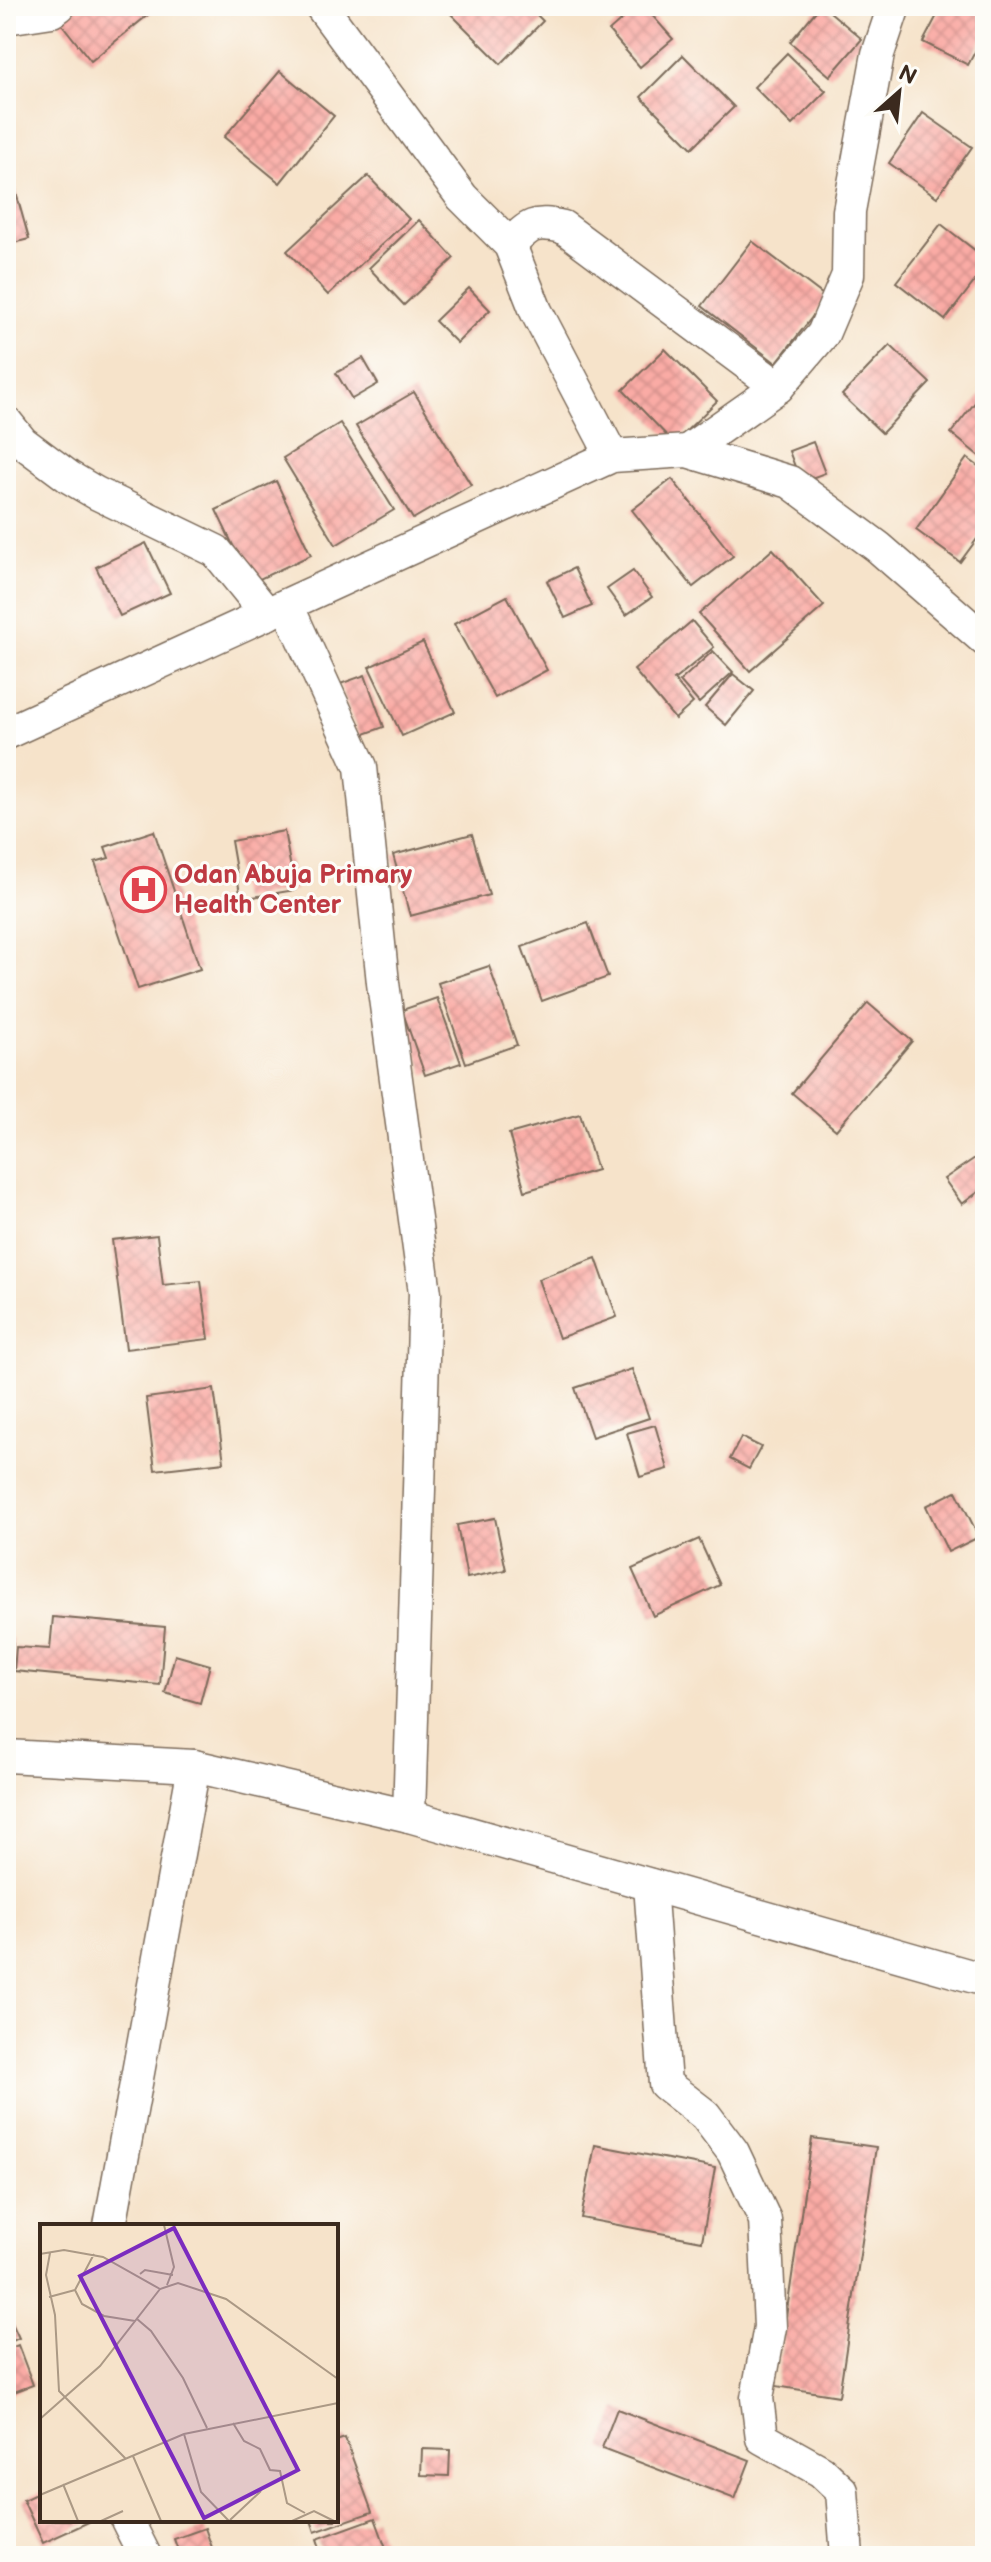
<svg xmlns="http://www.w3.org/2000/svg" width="991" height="2562" viewBox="0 0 991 2562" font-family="'Balsamiq Sans',sans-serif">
<defs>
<pattern id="building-cross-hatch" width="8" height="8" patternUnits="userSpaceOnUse" patternTransform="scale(2)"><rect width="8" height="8" fill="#faaba5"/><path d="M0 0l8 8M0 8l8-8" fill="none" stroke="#d7938e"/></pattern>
</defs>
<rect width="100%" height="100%" fill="#fdfcf7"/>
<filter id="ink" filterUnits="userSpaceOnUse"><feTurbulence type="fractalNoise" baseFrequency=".0125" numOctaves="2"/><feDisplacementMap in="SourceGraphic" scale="16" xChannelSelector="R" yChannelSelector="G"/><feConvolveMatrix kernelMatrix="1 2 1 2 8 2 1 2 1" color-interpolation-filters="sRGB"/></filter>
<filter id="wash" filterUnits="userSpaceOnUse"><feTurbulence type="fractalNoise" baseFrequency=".006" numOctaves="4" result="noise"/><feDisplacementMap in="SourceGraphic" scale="32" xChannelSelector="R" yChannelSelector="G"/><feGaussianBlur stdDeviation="1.8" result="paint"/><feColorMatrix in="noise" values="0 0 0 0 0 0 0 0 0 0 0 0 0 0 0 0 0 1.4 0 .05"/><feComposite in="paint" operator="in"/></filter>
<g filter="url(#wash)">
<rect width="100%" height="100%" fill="#f6e3ca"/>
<g id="blocks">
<!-- building -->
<g fill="url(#building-cross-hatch)">
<polygon points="62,6 159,6 91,61 53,13"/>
<polygon points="446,6 528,6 543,21 501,64 445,8"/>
<polygon points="637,6 644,6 673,39 640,67 609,31"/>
<polygon points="820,6 823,6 862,39 830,76 790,42"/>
<polygon points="942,6 973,6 985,12 985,33 968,65 923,42"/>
<polygon points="787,53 826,91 792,125 754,87"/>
<polygon points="683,55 734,107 692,148 641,97"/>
<polygon points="280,71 334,116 280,183 224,137"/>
<polygon points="923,113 972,147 937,197 889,163"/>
<polygon points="368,176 409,219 328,295 287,251"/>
<polygon points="15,189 29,239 6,245 6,192"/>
<polygon points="419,220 454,258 404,305 369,268"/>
<polygon points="941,224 985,258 985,268 945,320 896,282"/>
<polygon points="752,241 827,298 776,363 702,306"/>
<polygon points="469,288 490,310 457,343 435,321"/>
<polygon points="890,345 930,383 882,433 842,395"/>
<polygon points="665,349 717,401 674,443 623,390"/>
<polygon points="363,358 378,384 352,399 336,373"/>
<polygon points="414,392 471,485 413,519 356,426"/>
<polygon points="981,395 985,398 985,461 951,433"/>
<polygon points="340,423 394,510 336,545 283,458"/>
<polygon points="813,442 825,473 801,482 789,451"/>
<polygon points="967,458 985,471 985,528 960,562 916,530"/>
<polygon points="672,479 733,556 693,587 632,510"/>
<polygon points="276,481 311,555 251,583 216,510"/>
<polygon points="146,543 170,593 120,616 96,567"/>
<polygon points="773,549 824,606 750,671 699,614"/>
<polygon points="574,568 592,606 565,618 547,581"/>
<polygon points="633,571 652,597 626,615 607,589"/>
<polygon points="507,596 547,670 495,698 454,624"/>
<polygon points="692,621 714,647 674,680 693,703 675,719 634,670"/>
<polygon points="423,642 455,712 402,736 369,667"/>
<polygon points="713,651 733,672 699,703 680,681"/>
<polygon points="733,674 754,691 726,725 705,707"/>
<polygon points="365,675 384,727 359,736 340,684"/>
<polygon points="154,831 200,969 138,989 95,862 109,858 105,847"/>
<polygon points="284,831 295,890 241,899 231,841"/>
<polygon points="472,834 489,895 410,916 393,855"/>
<polygon points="588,923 608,977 542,1001 522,947"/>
<polygon points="489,966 517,1045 466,1063 438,983"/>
<polygon points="437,998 461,1063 425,1075 402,1010"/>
<polygon points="868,1003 912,1041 836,1130 792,1093"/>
<polygon points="580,1114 597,1170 525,1191 509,1134"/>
<polygon points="975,1158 985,1172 985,1187 962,1204 944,1179"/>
<polygon points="157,1235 163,1285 201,1281 209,1339 126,1349 112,1240"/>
<polygon points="596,1258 617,1317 559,1338 538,1279"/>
<polygon points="632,1369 649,1418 592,1437 575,1388"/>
<polygon points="214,1389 224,1462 155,1470 146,1398"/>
<polygon points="655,1425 668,1469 640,1477 627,1433"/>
<polygon points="741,1437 761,1447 749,1469 730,1459"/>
<polygon points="956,1491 979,1537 948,1552 926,1506"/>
<polygon points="495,1518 506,1570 467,1578 457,1525"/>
<polygon points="699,1539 720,1585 653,1616 632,1569"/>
<polygon points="53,1617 165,1627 160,1685 14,1671 16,1647 50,1649"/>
<polygon points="6,1638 13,1638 11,1666 6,1666"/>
<polygon points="175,1655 210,1665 200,1703 165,1693"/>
<polygon points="812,2138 876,2147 839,2396 776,2386"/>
<polygon points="595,2145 715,2168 702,2241 581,2218"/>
<polygon points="6,2310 19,2338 6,2344"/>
<polygon points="18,2345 33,2385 6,2395 6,2350"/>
<polygon points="617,2409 750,2460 735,2499 602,2448"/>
<polygon points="345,2438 372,2512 315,2532 311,2520 336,2520 336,2441"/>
<polygon points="422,2449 450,2450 449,2476 421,2475"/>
<polygon points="42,2491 42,2520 93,2520 43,2543 23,2500"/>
<polygon points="375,2518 389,2556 323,2556 317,2539"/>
<polygon points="205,2528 215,2556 180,2556 174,2539"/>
</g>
</g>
</g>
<g filter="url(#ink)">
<use href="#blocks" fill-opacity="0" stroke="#7c6b5a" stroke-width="2"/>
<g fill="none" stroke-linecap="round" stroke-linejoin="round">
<defs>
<g id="minor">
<polyline points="321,6 462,197 510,245 536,311 612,456"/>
<polyline points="6,18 52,11 59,6"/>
<path d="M510,245c20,-21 24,-24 53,-18l215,160"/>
<polyline points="6,422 22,442 69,477 96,493 216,551 267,614"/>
<polyline points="687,451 778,387 823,334 848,275 849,211 878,54 894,6"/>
<polyline points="287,605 361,767 383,983 425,1293 409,1816"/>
<polyline points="6,733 612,456 687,451 790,482 878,547 985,640"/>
<polyline points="6,1756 194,1766 409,1816 985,1980"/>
<polyline points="650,1885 665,2084 705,2115 733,2152 765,2220 770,2327 757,2398 762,2438 821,2471 842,2491 847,2556"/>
<polyline points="110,2226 194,1766"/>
<polyline points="127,2520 145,2556"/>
</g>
</defs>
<!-- minor casing -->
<use href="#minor" stroke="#7c6b5a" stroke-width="35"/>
<!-- minor -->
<use href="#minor" stroke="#fff" stroke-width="32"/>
</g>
</g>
<!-- icons -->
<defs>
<symbol id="hospital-ring" viewBox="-11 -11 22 22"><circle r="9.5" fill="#fdfcf7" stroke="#e0444e" stroke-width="1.5"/><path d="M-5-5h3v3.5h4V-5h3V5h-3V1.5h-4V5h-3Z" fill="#e0444e"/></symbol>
</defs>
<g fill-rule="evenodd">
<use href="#hospital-ring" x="118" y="864" width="51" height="51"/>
</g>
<g text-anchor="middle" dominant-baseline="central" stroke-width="6" stroke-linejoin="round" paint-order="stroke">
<!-- health labels -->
<g font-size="26" font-weight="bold" fill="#be3a42" stroke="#fdfcf7" text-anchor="start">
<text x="174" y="875">Odan Abuja Primary<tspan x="174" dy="30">Health Center</tspan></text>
</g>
</g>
<!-- overview -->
<g transform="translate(40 2224)">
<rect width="298" height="298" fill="#f6e3ca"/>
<path fill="none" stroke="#ab9985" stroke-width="2" d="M124,1l10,42 -7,18M10,29l-4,22 9,40 4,76 67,68M0,30l24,-4 39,7 57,32M54,30l-19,36 7,14 22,12 31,5M100,50l5,-4 28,5M9,73l26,-7M97,95l14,12 32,47 24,50M0,195l60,-53 60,-77 18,-6 48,16 112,80M193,199l11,18 16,8 10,21 10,1 7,32 18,10M144,210l17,58 28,29M93,232l28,65M23,260l15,37M0,271l144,-61 154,-31M190,296l31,-29M61,297l22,-10M252,297l22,-10 20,10"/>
<path fill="#7b2cbf" fill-opacity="0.15" stroke="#7b2cbf" stroke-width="4" d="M134,4l124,242 -94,48 -124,-242z"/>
<rect width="298" height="298" fill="none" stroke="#3b2a1e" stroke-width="4"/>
</g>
<!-- margin -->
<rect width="991" height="2562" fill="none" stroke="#fdfcf7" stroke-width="32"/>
<!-- north arrow -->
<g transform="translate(899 92) rotate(27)" stroke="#fdfcf7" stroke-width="6" paint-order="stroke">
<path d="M0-6L14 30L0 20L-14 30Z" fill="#3b2a1e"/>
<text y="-12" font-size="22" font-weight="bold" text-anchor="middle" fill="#3b2a1e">N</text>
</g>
</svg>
